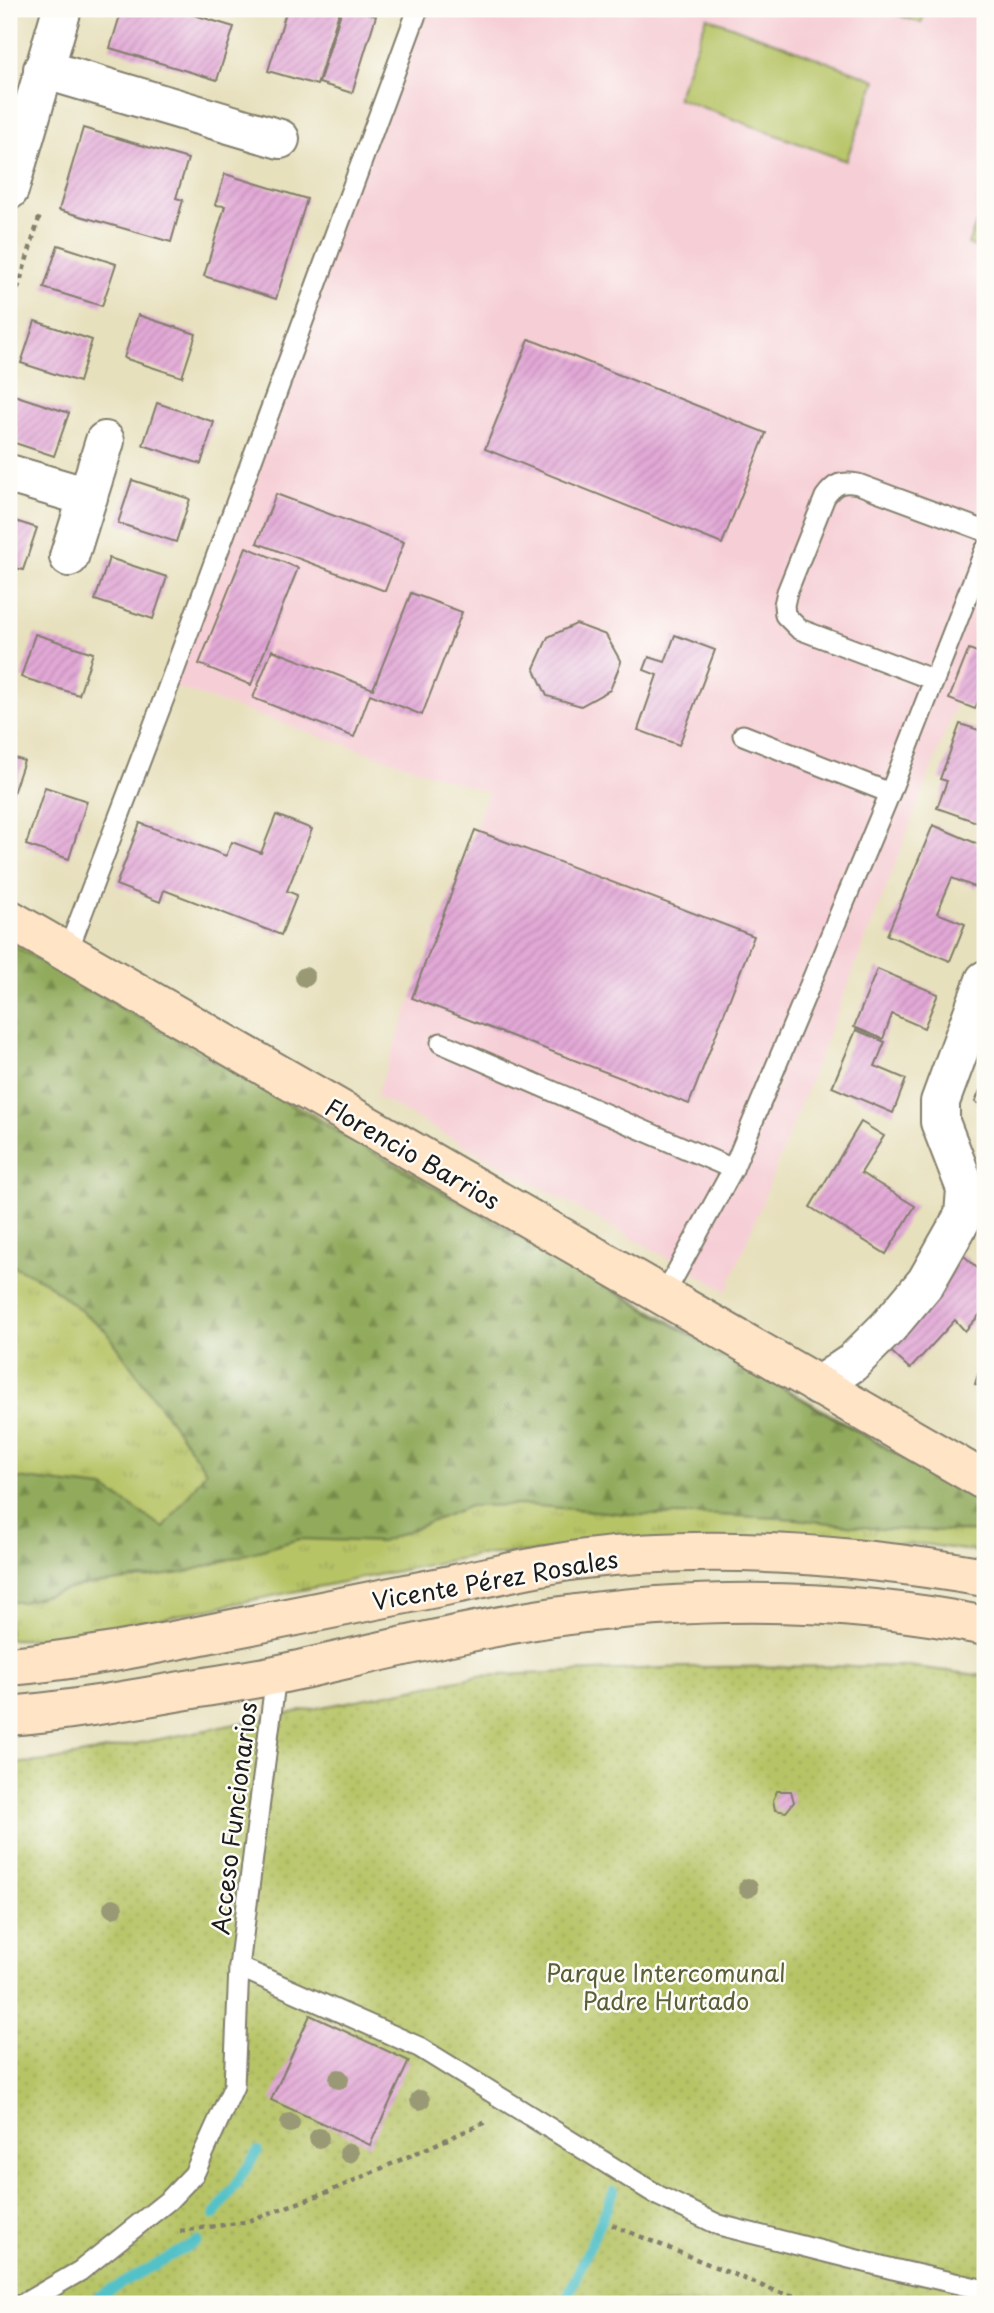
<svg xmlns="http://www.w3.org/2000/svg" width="994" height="2313" viewBox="0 0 994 2313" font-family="'Playpen Sans',sans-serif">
<defs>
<pattern id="grass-tufts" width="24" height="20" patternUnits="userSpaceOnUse" patternTransform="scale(1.75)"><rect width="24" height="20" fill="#b7c466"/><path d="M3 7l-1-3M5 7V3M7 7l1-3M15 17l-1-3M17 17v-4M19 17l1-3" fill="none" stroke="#9da858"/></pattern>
<pattern id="forest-firs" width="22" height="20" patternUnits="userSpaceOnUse" patternTransform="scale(1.75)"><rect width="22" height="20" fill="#91aa5b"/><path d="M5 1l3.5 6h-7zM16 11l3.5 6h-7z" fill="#768a4a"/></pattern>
<pattern id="park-dots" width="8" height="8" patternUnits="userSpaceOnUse" patternTransform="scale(1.75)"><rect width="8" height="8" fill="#b7c466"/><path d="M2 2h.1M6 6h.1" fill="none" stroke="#9da858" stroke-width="1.8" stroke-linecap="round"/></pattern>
<pattern id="building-hatch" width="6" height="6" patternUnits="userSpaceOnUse" patternTransform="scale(1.75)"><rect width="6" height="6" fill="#e2a8d6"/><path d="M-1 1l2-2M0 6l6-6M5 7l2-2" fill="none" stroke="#c190b7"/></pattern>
</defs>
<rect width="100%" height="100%" fill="#fdfcf7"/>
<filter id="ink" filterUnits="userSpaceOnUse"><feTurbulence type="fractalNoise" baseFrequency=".0143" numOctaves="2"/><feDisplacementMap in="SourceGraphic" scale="14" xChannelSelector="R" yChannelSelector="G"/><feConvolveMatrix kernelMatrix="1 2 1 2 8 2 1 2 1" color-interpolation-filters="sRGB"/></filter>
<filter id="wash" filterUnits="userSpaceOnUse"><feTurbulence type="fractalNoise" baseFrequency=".00686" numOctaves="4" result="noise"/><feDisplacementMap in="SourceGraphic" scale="28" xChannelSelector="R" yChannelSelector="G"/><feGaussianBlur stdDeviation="1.57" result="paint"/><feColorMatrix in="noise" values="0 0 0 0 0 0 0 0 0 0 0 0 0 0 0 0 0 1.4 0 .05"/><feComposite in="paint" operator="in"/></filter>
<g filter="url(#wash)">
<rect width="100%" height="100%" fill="#e7e0bd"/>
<!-- built -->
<polygon fill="#f6cfd6" points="412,9 985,9 985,627 886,888 727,1291 376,1096 488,793 160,682"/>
<!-- grass -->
<polygon fill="url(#grass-tufts)" stroke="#6a7041" stroke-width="2" points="9,938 985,1504 985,1553 923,1544 693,1545 477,1555 52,1640 9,1639"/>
<!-- forest -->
<polygon fill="url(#forest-firs)" stroke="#56633c" stroke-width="2" points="9,943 985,1505 985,1532 880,1529 796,1519 716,1515 637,1515 528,1505 470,1506 381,1542 299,1539 183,1573 81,1586 22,1602 9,1602 9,1477 104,1488 164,1528 206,1471 106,1331 44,1281 9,1264"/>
<!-- park -->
<polygon fill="url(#park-dots)" stroke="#6a7041" stroke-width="2" points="907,1666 985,1676 985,2304 9,2304 9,1764 49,1761 478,1676 685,1667"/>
<!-- pitch -->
<g fill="#b7c466" stroke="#6a7041" stroke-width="2">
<polygon points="881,9 926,9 921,23"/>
<polygon points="707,17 876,80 846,161 677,98"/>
<polygon points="985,201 985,251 968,244"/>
</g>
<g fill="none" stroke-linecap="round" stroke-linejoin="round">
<!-- stream -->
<g stroke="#53c1c8" stroke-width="10">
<polyline points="215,2215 258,2151"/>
<polyline points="85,2304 198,2241"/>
<polyline points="564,2304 614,2191"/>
</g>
</g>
<g id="blocks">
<!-- building -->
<g fill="url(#building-hatch)">
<polygon points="122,9 174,9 234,27 217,80 110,48"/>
<polygon points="287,9 340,9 317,85 268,71"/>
<polygon points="342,9 355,9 376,16 352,93 319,83"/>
<polygon points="83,128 188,159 176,198 183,200 171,242 59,210"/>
<polygon points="225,174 307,199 276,299 204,276 225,206 215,205"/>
<polygon points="58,245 116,264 102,306 44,288"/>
<polygon points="138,315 196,334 182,377 124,358"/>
<polygon points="35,321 92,340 79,382 21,363"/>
<polygon points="529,339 766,433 722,544 485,449"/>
<polygon points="11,394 69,413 54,456 9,441 9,401"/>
<polygon points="157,403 214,422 201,464 143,445"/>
<polygon points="132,480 190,499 176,542 118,523"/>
<polygon points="276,494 404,542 385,591 257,543"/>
<polygon points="9,519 37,528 23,570 9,566"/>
<polygon points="246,547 298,568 251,685 199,664"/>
<polygon points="109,558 167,577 153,619 95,600"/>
<polygon points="411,593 462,612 422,715 370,694 354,737 253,698 272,650 373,689"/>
<polygon points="576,624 606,635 621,662 610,690 581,706 547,696 534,668 548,637"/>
<polygon points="35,634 93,653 79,695 21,677"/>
<polygon points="675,635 715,650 679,745 638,730 657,675 644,670 649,657 665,662"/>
<polygon points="969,649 985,655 985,696 981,695 975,709 949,699"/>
<polygon points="960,724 985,732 985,825 937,808 947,781 940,779"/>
<polygon points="9,756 24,761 9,805"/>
<polygon points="45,787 87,801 69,859 26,845"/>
<polygon points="276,815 312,829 287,891 297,895 281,935 164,890 160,902 116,885 140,823 226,856 232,842 261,853"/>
<polygon points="933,825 985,847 985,867 977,888 952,878 937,913 965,924 950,961 887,935"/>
<polygon points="475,830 754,936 689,1104 412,998"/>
<polygon points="877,969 938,994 924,1028 892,1014 883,1039 854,1027"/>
<polygon points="856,1030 885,1042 875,1066 906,1079 893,1113 832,1087"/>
<polygon points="985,1079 985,1106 975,1102"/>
<polygon points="861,1122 884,1136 861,1173 915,1206 886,1254 810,1207"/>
<polygon points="962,1254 985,1275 983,1286 985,1288 985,1309 965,1331 955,1320 910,1369 882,1343"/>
<polygon points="985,1352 985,1387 975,1384"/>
<polygon points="777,1791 791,1791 794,1802 786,1812 775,1810 773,1800"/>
<polygon points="310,2015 409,2061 370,2145 271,2100"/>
</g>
</g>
</g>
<g filter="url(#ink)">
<use href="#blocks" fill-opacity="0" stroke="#827e6c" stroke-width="2"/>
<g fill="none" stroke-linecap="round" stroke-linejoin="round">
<defs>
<g id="lane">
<path d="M934,680l-135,-51 -14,-14 -1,-10 3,-13 38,-95c10,-14 17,-16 33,-13l127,47"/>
<polyline points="743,735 890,793"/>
<polyline points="67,953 166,693 418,9"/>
<polyline points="441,1043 733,1169"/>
<polyline points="663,1297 733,1169 890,793 985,550"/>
<polyline points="239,1967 276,1675"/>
<polyline points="23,2304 80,2271 169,2200 194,2174 234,2086 239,1967 419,2047 659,2196 719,2225 893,2269 985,2290"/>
</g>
<g id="street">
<polyline points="43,69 280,139"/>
<polyline points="9,190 62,9"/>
<polyline points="9,474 88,497"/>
<polyline points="69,557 105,441"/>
<polyline points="818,1386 852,1363 889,1326 926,1282 964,1215 966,1189 940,1122 940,1102 985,980"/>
</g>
<g id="secondary">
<polyline points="9,919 985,1481"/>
<path d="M9,1666c70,-6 139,-20 208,-34 80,-16 159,-32 238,-48 44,-9 87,-20 130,-25 131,-16 271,-4 400,18"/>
<path d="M9,1716c58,-5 115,-15 172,-25 33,-6 66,-10 99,-17 91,-20 182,-43 274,-57 142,-20 290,-20 431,9"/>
</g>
</defs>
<!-- lane casing -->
<use href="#lane" stroke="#827e6c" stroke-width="23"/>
<!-- street casing -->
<use href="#street" stroke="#827e6c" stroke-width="42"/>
<!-- secondary casing -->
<use href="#secondary" stroke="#827e6c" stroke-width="42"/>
<!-- path -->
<g stroke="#827e6c" stroke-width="4.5" stroke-dasharray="5 5" stroke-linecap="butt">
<polyline points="9,318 40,215"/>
<polyline points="612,2225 777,2292 835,2304"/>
<polyline points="180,2231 245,2222 328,2192 486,2122"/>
</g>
<!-- lane -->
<use href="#lane" stroke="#fff" stroke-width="19"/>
<!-- street -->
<use href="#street" stroke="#fff" stroke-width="38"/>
<!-- secondary -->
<use href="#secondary" stroke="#ffe4c6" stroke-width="38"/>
</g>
<!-- trees -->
<g fill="#999975">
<circle cx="305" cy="977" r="10"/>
<circle cx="748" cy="1888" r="10"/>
<circle cx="113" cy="1908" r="10"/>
<circle cx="339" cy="2079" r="10"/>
<circle cx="420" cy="2100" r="10"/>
<circle cx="290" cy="2123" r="10"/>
<circle cx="319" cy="2138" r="10"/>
<circle cx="349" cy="2153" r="10"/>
</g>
</g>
<g text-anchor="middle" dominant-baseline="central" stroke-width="5" stroke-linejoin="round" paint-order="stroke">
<!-- street labels -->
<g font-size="24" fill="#1c1c1c" stroke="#fdfcf7">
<text transform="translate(413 1153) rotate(30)">Florencio Barrios</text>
<text transform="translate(495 1579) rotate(-10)">Vicente Pérez Rosales</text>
<text transform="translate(233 1818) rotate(-83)">Acceso Funcionarios</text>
</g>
<!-- park labels -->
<g font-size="24" fill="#5a5f3a" stroke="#fdfcf7">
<text x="666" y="1972">Parque Intercomunal<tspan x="666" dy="28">Padre Hurtado</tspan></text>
</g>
</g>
<!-- margin -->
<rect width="994" height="2313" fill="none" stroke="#fdfcf7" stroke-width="35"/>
</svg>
